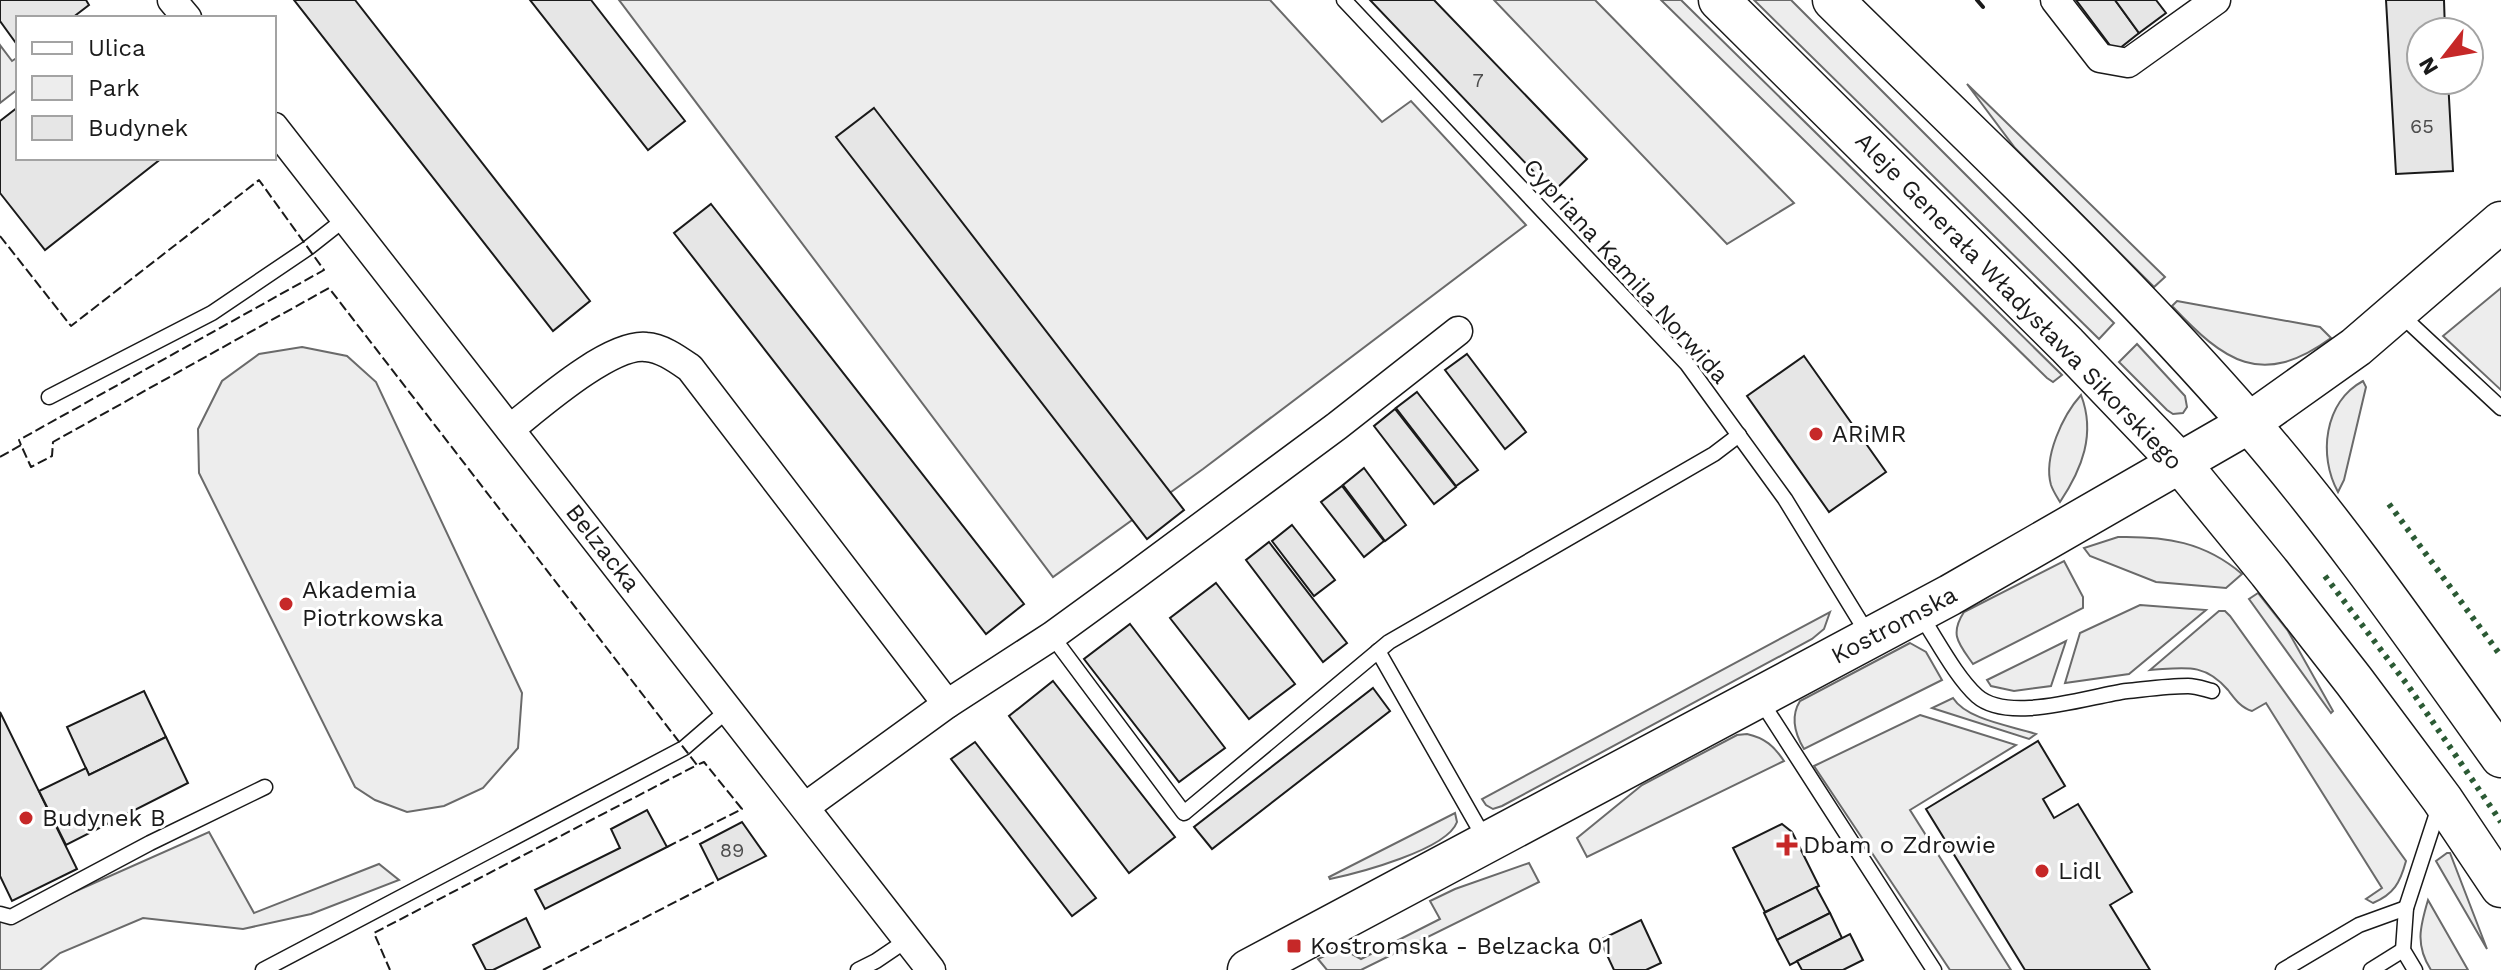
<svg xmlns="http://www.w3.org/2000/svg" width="2501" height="970" viewBox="0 0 2501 970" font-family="'Work Sans',sans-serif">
<rect width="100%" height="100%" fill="#fff"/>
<!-- green -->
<g fill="#ededed" stroke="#6a6a6a" stroke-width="2">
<polygon points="619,0 1270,0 1382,122 1411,101 1526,225 1203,469 1053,577"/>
<polygon points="1494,0 1595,0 1794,203 1727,244"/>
<polygon points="1661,0 1681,0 2062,375 2053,382 2047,378"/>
<polygon points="1754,0 1791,0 2114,323 2099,339"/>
<polygon points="0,45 12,61 18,57 18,89 0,103"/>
<polygon points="1967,84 2165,277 2154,287 2015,148"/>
<polygon points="2501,288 2501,390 2443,336"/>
<path d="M2177,301l143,26 11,11c-70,51 -107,23 -159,-32z"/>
<polygon points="2137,344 2185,396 2187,407 2183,413 2173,414 2167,410 2119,362"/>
<polygon points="302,347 347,356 376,382 522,693 518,748 483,788 444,806 407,812 375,800 355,787 199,473 198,429 222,381 259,354"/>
<path d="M2363,381l3,6 -22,93 -6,12c-20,-36 -14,-90 25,-111z"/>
<path d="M2081,395c15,39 1,74 -21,107 -3,-5 -7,-11 -9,-17 -8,-28 12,-70 30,-90z"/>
<path d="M2118,537c47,-1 87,5 124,37l-16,14 -70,-6 -66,-26 -6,-8z"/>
<path d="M2064,561l19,36v11l-110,56c-14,-20 -24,-29 -9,-52z"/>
<polygon points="2258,593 2288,631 2333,711 2331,713 2249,599"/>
<polygon points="2140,605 2206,610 2129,674 2065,683 2080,633"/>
<path d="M2219,611h6l5,5 176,245c-6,22 -12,33 -33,42l-7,-4 16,-11 -116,-185 -14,8c-11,-3 -17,-12 -24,-21 -24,-28 -44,-22 -78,-20z"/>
<polygon points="1830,612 1824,629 1812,639 1502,806 1493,809 1486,805 1482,799"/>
<polygon points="2066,641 2051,686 2014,691 1991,686 1987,680"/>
<path d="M1910,643l16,9 16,28 -138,69c-9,-15 -14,-32 -4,-48z"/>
<path d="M1953,698c14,22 59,28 83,36l-7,5 -97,-31z"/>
<polygon points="1920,715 2016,745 1910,810 2011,970 1950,970 1814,766"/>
<path d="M1747,734c18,4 27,12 37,27l-197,96 -10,-19 65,-53 95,-50z"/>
<path d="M1455,813l2,9c-10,28 -99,51 -127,57l-1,-2z"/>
<polygon points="209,832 254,913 379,864 399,880 311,914 243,929 143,918 60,953 40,970 0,970 0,913 47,904"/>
<polygon points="2447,853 2450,853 2487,949 2436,861"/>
<polygon points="1529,863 1539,882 1361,970 1327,970 1318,959 1341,948 1361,959 1440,919 1430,901 1455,889"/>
<path d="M2428,900l40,70h-37c-16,-25 -11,-43 -3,-70z"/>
</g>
<!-- building -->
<g fill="#e6e6e6" stroke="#1a1a1a" stroke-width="2">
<polygon points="0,0 86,0 89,5 72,18 18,18 18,46 0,21"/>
<polygon points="355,0 590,301 553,331 294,0"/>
<polygon points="530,0 591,0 685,121 648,150"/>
<polygon points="1370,0 1434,0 1587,159 1553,192"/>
<polygon points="2076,0 2115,0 2139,33 2115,52"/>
<polygon points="2115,0 2156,0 2166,13 2139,33"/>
<polygon points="2386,0 2444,0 2445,32 2421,32 2421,80 2448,80 2453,171 2396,174"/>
<polygon points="18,107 18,158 162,158 45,250 0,193 0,121"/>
<polygon points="874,108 1184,510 1147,539 836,137"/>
<polygon points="711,204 1024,604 986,634 674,233"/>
<polygon points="1467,354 1526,432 1505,449 1445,370"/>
<polygon points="1804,356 1886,472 1829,512 1747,396"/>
<polygon points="1417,392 1478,470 1456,486 1396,408"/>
<polygon points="1395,409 1456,487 1434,504 1374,426"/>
<polygon points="1364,468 1406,525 1385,541 1343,485"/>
<polygon points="1342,486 1384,541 1364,557 1321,502"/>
<polygon points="1292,525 1335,580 1314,596 1272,541"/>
<polygon points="1269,542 1347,643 1323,662 1246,560"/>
<polygon points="1216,583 1295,684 1249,719 1170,618"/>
<polygon points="1130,624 1225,748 1179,782 1084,659"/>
<polygon points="1053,681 1175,837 1129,873 1009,716"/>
<polygon points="1373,688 1390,711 1212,849 1194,827"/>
<polygon points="144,691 166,737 89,775 67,727"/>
<polygon points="0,712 77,869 12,901 0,876"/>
<polygon points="166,737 188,783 66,845 39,791 86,768 89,775"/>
<polygon points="2038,741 2065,786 2043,799 2054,818 2078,804 2132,892 2110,905 2150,970 2025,970 1926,809"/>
<polygon points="975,742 1096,898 1072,916 951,759"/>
<polygon points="647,810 667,847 545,909 535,890 620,848 611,829"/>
<polygon points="742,822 766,856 718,880 700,844"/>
<polygon points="1782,824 1792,832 1819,886 1765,912 1733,848"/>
<polygon points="1816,887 1830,913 1777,940 1764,913"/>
<polygon points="1830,913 1842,938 1790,965 1777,940"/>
<polygon points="526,918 540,947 493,970 486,970 473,945"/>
<polygon points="1641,920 1661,963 1646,970 1614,970 1600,940"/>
<polygon points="1850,934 1863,960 1843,970 1802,970 1797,961"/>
</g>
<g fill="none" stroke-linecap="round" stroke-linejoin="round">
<defs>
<g id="lane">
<polyline points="1344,0 1687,364 1785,499 1869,636"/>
<polyline points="2400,314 2501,408"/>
<polyline points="49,397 212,313 308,248 346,218"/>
<path d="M1921,616c16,24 35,61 56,80 32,28 112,0 150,-5 20,-2 41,-5 61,-5 8,0 16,3 24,5"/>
<polyline points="1052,636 1184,813 1389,642 1714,454 1739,435"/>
<polyline points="1378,651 1485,839"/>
<polyline points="1759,698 1934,970"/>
<polyline points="0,914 11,917 150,843 265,787"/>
<polyline points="263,970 684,748 729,709"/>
<polyline points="858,970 876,961 907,940"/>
<polyline points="2283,970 2359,925 2406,908"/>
<polyline points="2371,970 2403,950"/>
<polyline points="2415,970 2403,950 2406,908 2439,807"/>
</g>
<g id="street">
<polyline points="172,0 187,18"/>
<polyline points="2055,0 2100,58 2128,63 2216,0"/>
<polyline points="274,127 931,970"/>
<path d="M510,429c29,-23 100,-86 136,-82 16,1 31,12 44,21l257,336"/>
<polyline points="805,807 947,704 1052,636 1129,580 1337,426 1458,331"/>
</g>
<g id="secondary">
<polyline points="1719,0 2067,345 2179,462 2269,572 2354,681 2442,799 2501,887"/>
<path d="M1833,0c141,139 287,274 416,423 92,106 171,221 252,334"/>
<polyline points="1248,970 1950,595 2249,423 2356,347 2501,222"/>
</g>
</defs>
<!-- lane casing -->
<use href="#lane" stroke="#1a1a1a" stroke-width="17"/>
<!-- street casing -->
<use href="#street" stroke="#1a1a1a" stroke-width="31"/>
<!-- secondary casing -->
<use href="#secondary" stroke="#1a1a1a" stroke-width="43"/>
<!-- lane -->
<use href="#lane" stroke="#fff" stroke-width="14"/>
<!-- street -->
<use href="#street" stroke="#fff" stroke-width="28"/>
<!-- secondary -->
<use href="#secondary" stroke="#fff" stroke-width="40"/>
<!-- hedge -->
<g stroke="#2b5a34" stroke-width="6" stroke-dasharray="4 6" stroke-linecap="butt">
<polyline points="2389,504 2501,656"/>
<polyline points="2325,576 2409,687 2501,822"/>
</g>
<!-- fence -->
<g stroke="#1a1a1a" stroke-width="2" stroke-dasharray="10 4" stroke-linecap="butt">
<polyline points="0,236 71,326 259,180 324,270 19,440 21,445"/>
<polyline points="0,457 21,445 31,467 52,456 53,442 329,288 697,765 374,933 390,970"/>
<polyline points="667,847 742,809 704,762 697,765"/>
<polyline points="543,970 718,880"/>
</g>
<!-- wall -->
<polyline stroke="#1a1a1a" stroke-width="4" points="1977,0 1983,7"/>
</g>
<!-- markers -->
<g fill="#c62828" stroke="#fff" stroke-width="3">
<circle cx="1816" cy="434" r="8"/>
<circle cx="286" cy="604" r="8"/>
<circle cx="26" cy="818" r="8"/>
<path d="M1783 833h8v8h8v8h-8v8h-8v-8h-8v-8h8z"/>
<circle cx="2042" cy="871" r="8"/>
<rect x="1286" y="938" width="16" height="16" rx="4"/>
</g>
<g text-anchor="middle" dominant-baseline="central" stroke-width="6" stroke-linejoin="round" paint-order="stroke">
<!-- number labels -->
<g font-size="20" fill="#4d4d4d">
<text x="1478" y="80">7</text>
<text x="2422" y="126">65</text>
<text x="732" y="850">89</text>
</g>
<!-- street labels -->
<g font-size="24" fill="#1a1a1a" stroke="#fff">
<text transform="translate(1626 271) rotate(48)">Cypriana Kamila Norwida</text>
<text transform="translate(2019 301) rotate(46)">Aleje Generała Władysława Sikorskiego</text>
<text transform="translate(603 548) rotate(52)">Belzacka</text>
<text transform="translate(1894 625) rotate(-28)">Kostromska</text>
</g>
<!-- poi labels -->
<g font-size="24" fill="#1a1a1a" stroke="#fff" text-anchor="start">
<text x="1832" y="434">ARiMR</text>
<text x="302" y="590">Akademia<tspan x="302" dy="28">Piotrkowska</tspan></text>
<text x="42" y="818">Budynek B</text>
<text x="1803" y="845">Dbam o Zdrowie</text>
<text x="2058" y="871">Lidl</text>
<text x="1310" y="946">Kostromska - Belzacka 01</text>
</g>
</g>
<!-- legend -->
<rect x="16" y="16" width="260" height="144" fill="#ffffff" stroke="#a3a3a3" stroke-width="2"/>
<rect x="32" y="42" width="40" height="12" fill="#ffffff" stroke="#a3a3a3" stroke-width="2"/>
<text x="88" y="56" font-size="24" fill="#1a1a1a">Ulica</text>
<rect x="32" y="76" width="40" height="24" fill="#ededed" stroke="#a3a3a3" stroke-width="2"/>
<text x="88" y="96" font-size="24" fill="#1a1a1a">Park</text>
<rect x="32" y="116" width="40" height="24" fill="#e6e6e6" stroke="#a3a3a3" stroke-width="2"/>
<text x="88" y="136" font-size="24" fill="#1a1a1a">Budynek</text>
<!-- north arrow -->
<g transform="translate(2445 56) rotate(239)"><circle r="38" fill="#ffffff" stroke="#a3a3a3" stroke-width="2"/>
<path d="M0-6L14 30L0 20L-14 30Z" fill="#c62828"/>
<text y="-12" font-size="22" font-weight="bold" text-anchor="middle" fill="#1a1a1a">N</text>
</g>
</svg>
